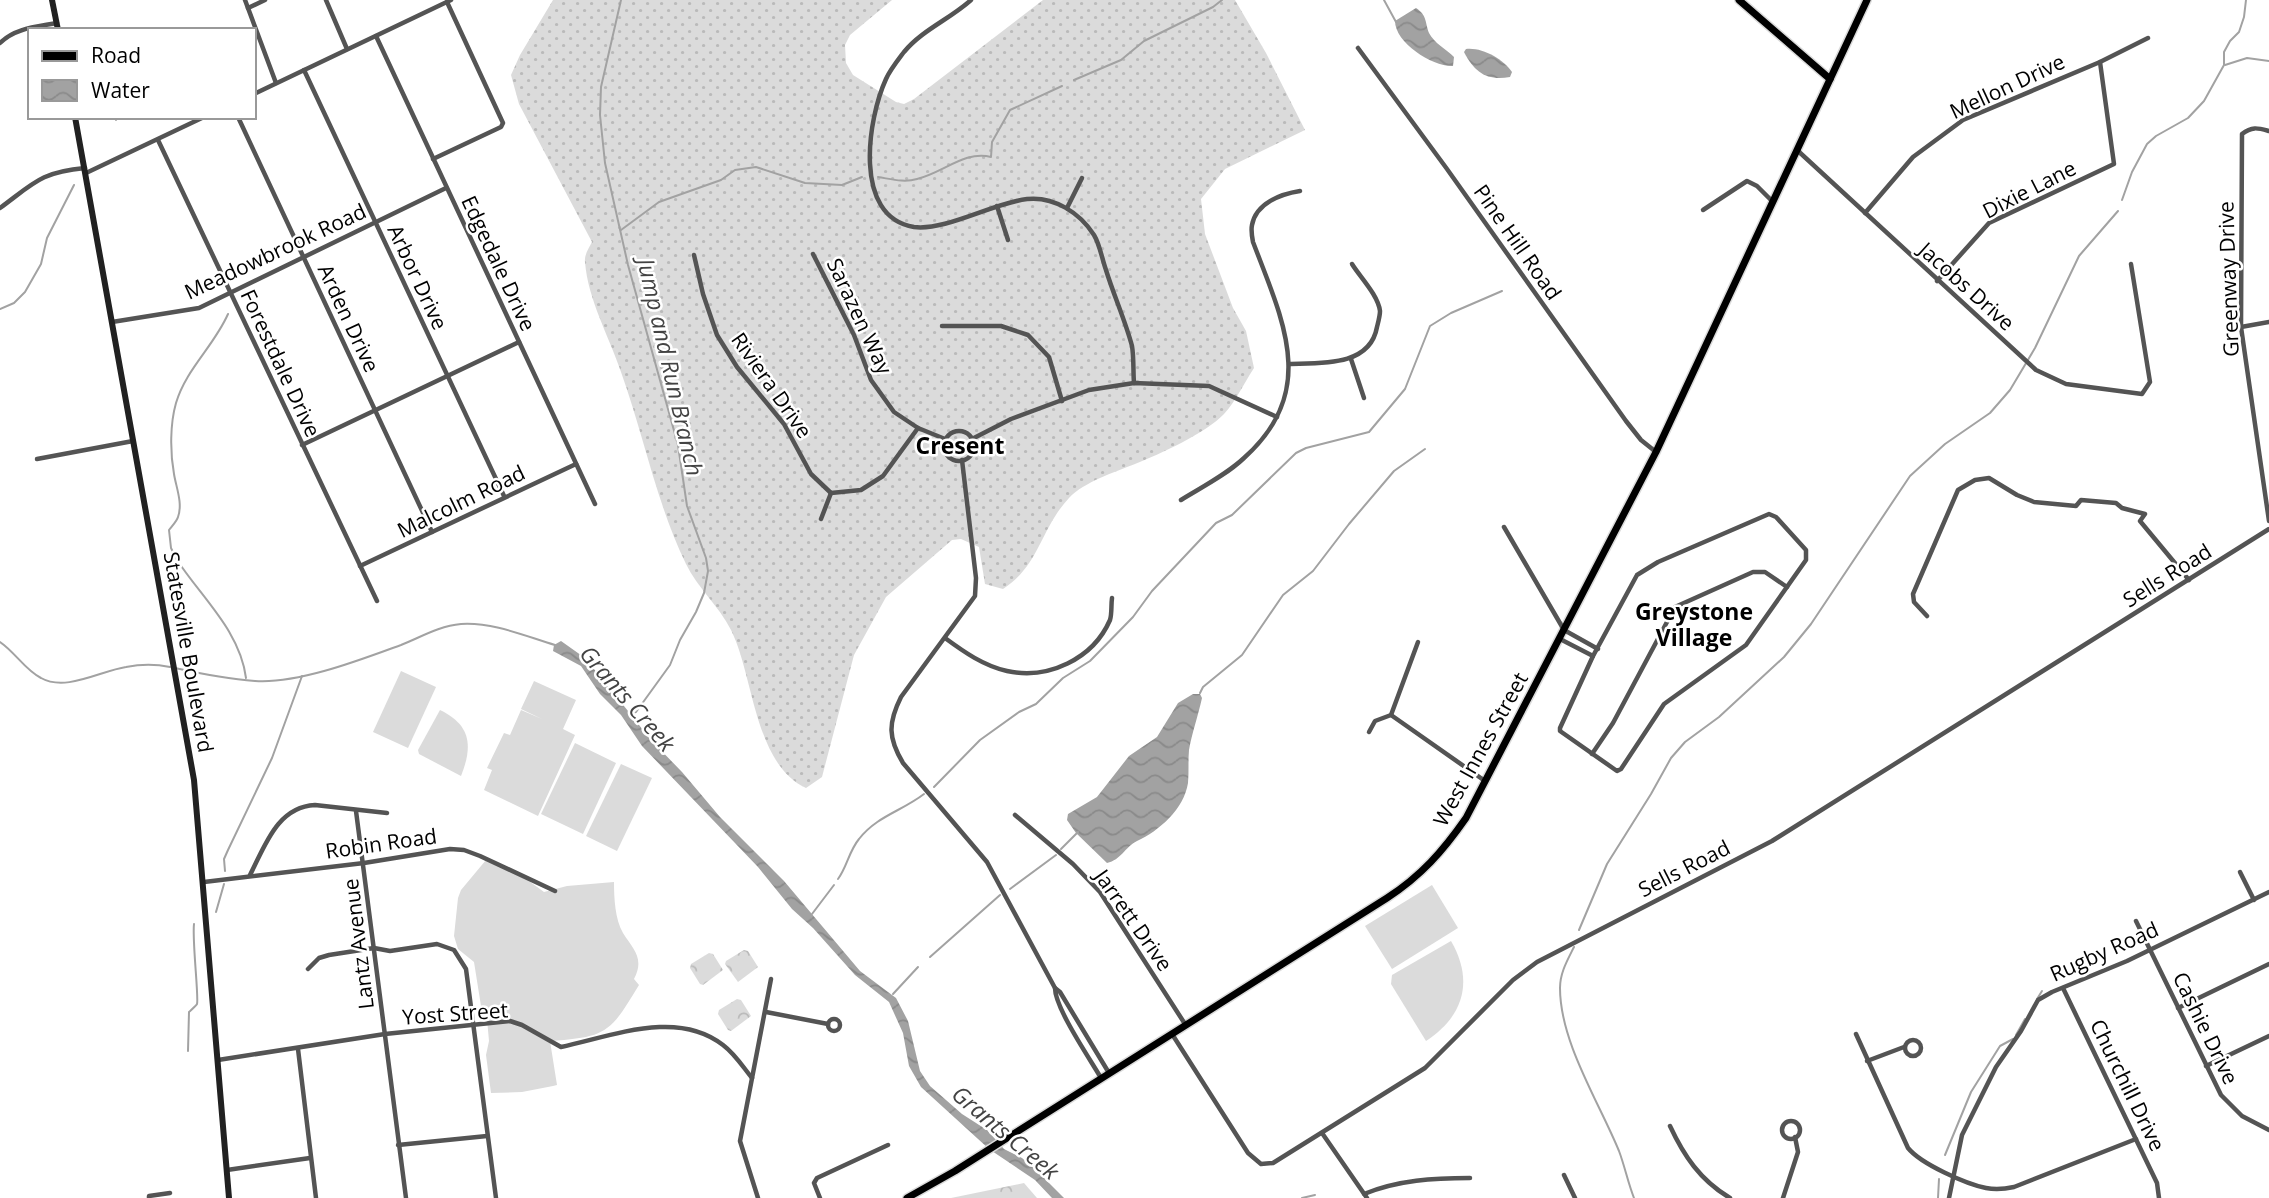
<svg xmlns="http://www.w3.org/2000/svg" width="2269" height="1198" viewBox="0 0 2269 1198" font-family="'Open Sans',sans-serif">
<defs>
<pattern id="grass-dots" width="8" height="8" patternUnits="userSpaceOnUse" patternTransform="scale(1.75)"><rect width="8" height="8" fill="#dbdbdb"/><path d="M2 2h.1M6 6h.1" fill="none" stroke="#bababa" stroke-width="1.8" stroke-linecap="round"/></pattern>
<pattern id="park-crowns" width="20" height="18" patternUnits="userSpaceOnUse" patternTransform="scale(1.75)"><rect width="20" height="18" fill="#dbdbdb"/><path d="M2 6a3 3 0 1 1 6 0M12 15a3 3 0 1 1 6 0" fill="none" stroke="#bababa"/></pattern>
<pattern id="water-waves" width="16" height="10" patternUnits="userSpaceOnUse" patternTransform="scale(1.75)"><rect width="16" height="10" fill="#a2a2a2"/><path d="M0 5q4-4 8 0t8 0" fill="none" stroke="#8a8a8a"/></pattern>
</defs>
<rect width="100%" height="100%" fill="#fff"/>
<!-- grass -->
<path fill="url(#grass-dots)" d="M553,0h339l-42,35 -5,10 1,18 7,12 43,27 8,2 10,-5 129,-99h192l31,53 39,77 -80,39 -24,30 4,35 28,74 13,23 8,37c-10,15 -18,33 -30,46 -18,19 -64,40 -89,50 -20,8 -51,18 -66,34 -29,31 -29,67 -66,91l-18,-5 -6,-37 -18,-8 -9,1 -66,57 -32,58 -32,122 -16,11c-52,-24 -52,-112 -75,-158 -12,-24 -34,-43 -45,-66 -30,-62 -42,-128 -65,-192 -12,-36 -33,-72 -36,-110 -1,-7 4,-14 7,-20l-73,-138 -8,-29 9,-20z"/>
<!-- park -->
<g fill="url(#park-crowns)">
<polygon points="744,950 748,951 758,967 738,982 725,964 726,961"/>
<polygon points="709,953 713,954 723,970 703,985 700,984 690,968 691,964"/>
<polygon points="737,999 741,1000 751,1016 731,1031 728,1030 718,1014 719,1010"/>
<polygon points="1024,1183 1037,1198 951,1198"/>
</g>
<!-- pitch -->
<g fill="#dbdbdb">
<polygon points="401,671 436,687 408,748 373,732"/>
<polygon points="534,681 576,700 563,729 575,735 538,816 484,790 492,770 487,768 504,733 510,735 521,710 542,719 521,709"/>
<path d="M440,710c31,15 33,36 21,66l-42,-22 -1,-4z"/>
<polygon points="575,743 616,763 583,834 541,814"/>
<polygon points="621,764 652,778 617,851 586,836"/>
<path d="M486,860l32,13 26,19 23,-6 47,-4c0,16 1,37 9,51 10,16 22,25 11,46l5,6c-29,48 -32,52 -89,56l7,44 -4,1 -31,6 -31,1 -5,-38 3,-14 -2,-22 -6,-13 -7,-44 -16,-13 -4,-13 4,-38 3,-8z"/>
<polygon points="1432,885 1458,928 1392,969 1365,926"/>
<path d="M1451,941c23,40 13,75 -25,100l-35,-57 1,-9z"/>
</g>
<!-- water -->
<g fill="url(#water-waves)">
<path d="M1416,8c11,7 9,14 13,25 5,10 17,16 25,24l-1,9c-20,1 -58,-23 -58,-45z"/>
<path d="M1466,49c16,-2 37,10 46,23l-2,5c-23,4 -35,-4 -46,-25z"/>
<polygon points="561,641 585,658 628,711 632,712 633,717 649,738 682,772 720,817 784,881 860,971 896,998 908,1021 920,1071 930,1086 962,1114 987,1130 1004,1149 1022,1158 1037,1171 1064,1198 1052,1198 1035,1180 989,1149 921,1087 909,1066 903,1033 889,1002 855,975 813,928 792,909 758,867 642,746 621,715 600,694 581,666 553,651 554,645"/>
<path d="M1193,694h7l2,4c-4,18 -10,35 -13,52 -1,11 0,22 -1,33 -4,26 -29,48 -51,58 -12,6 -16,19 -30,22l-31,-30 -9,-13 1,-6 29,-17 32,-41 28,-19 21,-34z"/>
</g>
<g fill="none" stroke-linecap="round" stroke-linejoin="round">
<!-- stream -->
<g stroke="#a2a2a2" stroke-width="2">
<polyline points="621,0 601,87 600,115 605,163 628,265 678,445 687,506 706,558 708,571 704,593 696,612 680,640 670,665 636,712 632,713"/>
<polyline points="1384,0 1396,22"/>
<polyline points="2225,65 2247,58 2269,61"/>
<polyline points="1074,80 1121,60 1144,41 1213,7 1222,0"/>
<polyline points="116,120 118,117"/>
<path d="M878,177c13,2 26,6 39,2 26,-6 48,-29 74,-22l1,-15 18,-32 52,-24"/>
<polyline points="2122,200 2132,172 2147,144 2156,136 2188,118 2204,101 2224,65 2224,52 2230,41 2239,32 2244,17 2246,0"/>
<polyline points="621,230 659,202 721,180 735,170 756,167 805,183 842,185 862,177"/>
<polyline points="0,309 14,303 25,292 41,264 47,238 74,185"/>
<path d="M228,314c-14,32 -42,55 -52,89 -6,21 -6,49 -2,71 2,13 9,29 4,43 -1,4 -6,9 -9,13l2,18 6,12c25,38 63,71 69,118"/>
<path d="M0,642c15,10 25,28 41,36 25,14 59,-7 85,-11 15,-3 30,-3 44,0"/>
<path d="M175,668c27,6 53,11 80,13 43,3 105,-21 146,-36 20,-8 38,-19 60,-21 32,-2 64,12 94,21"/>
<polyline points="1200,693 1203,687 1242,655 1283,595 1313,571 1349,524 1394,471 1425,449"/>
<polyline points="934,787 980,740 1019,712 1036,704 1063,678 1090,661 1133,617 1152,591 1216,523 1232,515 1296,453 1306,448 1369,432 1405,389 1430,326 1451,313 1502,291"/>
<polyline points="1061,849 1078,832"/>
<polyline points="225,871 224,859 228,850 272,758 302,676"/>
<path d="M838,879c9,-12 11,-28 21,-40 18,-23 43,-28 65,-45"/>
<polyline points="1010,889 1056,855"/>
<polyline points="216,912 224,884"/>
<polyline points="812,914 834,885"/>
<polyline points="1579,930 1607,864 1651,794 1671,758 1685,742 1719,717 1784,657 1811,624 1910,476 1945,444 1990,413 2010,390 2035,348 2079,256 2118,211"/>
<path d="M1574,947c-7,14 -14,26 -14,41 0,54 39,114 59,163 6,16 9,32 15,47"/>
<polyline points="930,957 1000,895"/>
<polyline points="893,994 918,967"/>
<polyline points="2037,999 2042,991"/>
<polyline points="2016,1035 2025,1019"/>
<path d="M188,1051l1,-39c1,-1 7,-6 8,-8 2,-6 -5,-64 -3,-80"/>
<polyline points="1945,1155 1971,1092 2000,1046 2013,1039"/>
<polyline points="1302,1198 1315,1195"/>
<polyline points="1938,1198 1939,1179"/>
</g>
<defs>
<g id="primary">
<polyline points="1739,0 1830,79"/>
<path d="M907,1198l48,-27 432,-273c34,-22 56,-47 79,-80l190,-366 211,-452"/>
</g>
</defs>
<!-- primary casing -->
<use href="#primary" stroke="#dbdbdb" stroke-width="10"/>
<!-- street -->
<g stroke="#545454" stroke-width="4.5">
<polyline points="245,0 276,83"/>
<polyline points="326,0 347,49"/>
<path d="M971,0c-21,19 -49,30 -67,52 -6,8 -14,18 -18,27 -18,39 -34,138 28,148 32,4 79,-24 113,-28 27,-3 53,14 67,36 6,10 8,24 12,35 8,26 19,50 26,76 2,12 1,25 2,37"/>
<polyline points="248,8 265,0"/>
<polyline points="376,36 595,504"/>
<path d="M0,43c15,-15 36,-16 57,-20"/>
<polyline points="1358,48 1447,169 1626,421 1641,440 1656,452"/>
<polyline points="304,70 504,496"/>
<polyline points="254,94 451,0"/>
<polyline points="238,117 432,532"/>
<path d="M2269,131c-11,-3 -17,-5 -27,3l-1,193 28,194"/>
<polyline points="158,140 377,601"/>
<polyline points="1797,150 2036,370 2066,384 2142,394 2150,382 2131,264"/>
<polyline points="433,159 501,127 503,123 447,2"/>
<polyline points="86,173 204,117"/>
<polyline points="997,206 1008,240"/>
<path d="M0,208c34,-25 41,-36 85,-40"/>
<polyline points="1067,208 1082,178"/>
<polyline points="1703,210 1747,181 1757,186 1772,201"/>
<polyline points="1865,213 1913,157 1963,120 2100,62 2148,38"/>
<polyline points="813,254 854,335 871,380 894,412 918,428 945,439"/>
<polyline points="694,255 703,294 717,335 737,367 784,424 811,474 831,493 861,490 883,476 918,428"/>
<polyline points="1937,281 1989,223 2114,164 2100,62"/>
<polyline points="112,322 199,308 446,188"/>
<polyline points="942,326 1001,326 1028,335 1049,357 1062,401"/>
<polyline points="2241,327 2269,322"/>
<polyline points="1351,359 1364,398"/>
<path d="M1289,364c31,-1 81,3 88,-37 1,-4 3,-11 3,-16 -2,-16 -20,-34 -28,-47"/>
<circle cx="959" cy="446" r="15"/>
<polyline points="972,439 1011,419 1089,390 1134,383 1209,386 1277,417"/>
<polyline points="302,445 519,342"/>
<polyline points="37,459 133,441"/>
<path d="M962,460l14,118 -1,18 -74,101c-13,26 -13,41 2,66l84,99 68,126"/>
<path d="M1181,500c21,-13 45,-25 63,-42 75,-67 39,-137 9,-216 -1,-5 -2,-12 -1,-17 4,-22 29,-31 48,-34"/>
<polygon points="1769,514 1776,517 1806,550 1806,560 1746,645 1664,704 1621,769 1617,771 1560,731 1560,728 1593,656 1637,575 1658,562"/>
<polyline points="821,519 831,493"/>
<polyline points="1504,527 1564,630 1598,649"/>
<polyline points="360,566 576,464"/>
<polyline points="1927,616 1914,602 1913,594 1958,490 1975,480 1989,478 2017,495 2034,502 2076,506 2081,500 2116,503 2122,508 2145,514 2140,521 2189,580"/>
<path d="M945,638c19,14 39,28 62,33 41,9 86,-12 103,-51 2,-6 1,-15 2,-22"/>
<polyline points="1560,639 1593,656"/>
<polyline points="1391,715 1485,781"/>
<polyline points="1369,732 1375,721 1391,715 1418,642"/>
<polyline points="1592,754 1613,723 1675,607 1753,572 1765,572 1787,587"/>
<polyline points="356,811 406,1198"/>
<polyline points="1015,815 1073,864 1100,892 1185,1024"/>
<polyline points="2240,872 2254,900"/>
<path d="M250,875c15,-29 27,-68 65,-70l72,8"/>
<polyline points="204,882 364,863 450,849 464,850 480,856 555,891"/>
<polyline points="2136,921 2221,1095 2242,1116 2269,1130"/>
<polyline points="308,969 319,958 329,955 374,948 390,951 437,944 454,950 466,969 496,1198"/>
<polyline points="2063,988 2157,1183 2159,1198"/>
<polyline points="2178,1008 2269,964"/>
<polyline points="766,1012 828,1024"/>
<circle cx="834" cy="1025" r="6"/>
<polyline points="1172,1034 1248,1153 1261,1164 1273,1163 1425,1068 1513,980 1537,962 1772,841 2269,529"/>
<path d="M1856,1034l52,114c13,16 58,36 78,40 10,2 19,1 28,-1l122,-48"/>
<circle cx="1913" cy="1048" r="8"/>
<polyline points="298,1049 316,1198"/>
<path d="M218,1060l167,-26 125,-13 12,4 39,22c52,-11 116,-38 162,-2 12,9 20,22 29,33"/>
<polyline points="1867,1061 1904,1047"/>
<polyline points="2206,1066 2269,1036"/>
<path d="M1101,1078c-11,-19 -46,-70 -46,-90l5,4 49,81"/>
<circle cx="1791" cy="1130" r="9"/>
<path d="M1670,1126c14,30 30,54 60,72"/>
<polyline points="1322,1133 1367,1198"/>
<polyline points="398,1145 487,1136"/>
<polyline points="227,1170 310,1158"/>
<polyline points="1564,1175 1575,1198"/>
<path d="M1364,1194c34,-14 70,-16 106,-16"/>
<polyline points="149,1198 149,1196 170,1193"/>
<polyline points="758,1198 740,1141 771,979"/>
<polyline points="820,1198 814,1183 817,1178 888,1145"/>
<polyline points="1783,1198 1798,1152 1795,1137"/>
<polyline points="1949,1198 1962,1135 1996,1067 2021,1031 2038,1000 2052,992 2127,961 2269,892"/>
</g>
<!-- secondary -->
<g stroke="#212121" stroke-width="6">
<polyline points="52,0 58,30"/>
<polyline points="75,117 194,780 229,1198"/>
</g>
<!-- primary -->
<use href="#primary" stroke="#000" stroke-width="7"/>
</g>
<g text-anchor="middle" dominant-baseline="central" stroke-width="5" stroke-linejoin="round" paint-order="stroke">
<!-- street labels -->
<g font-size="21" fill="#000" stroke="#fff">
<text transform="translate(2007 86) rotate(-25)">Mellon Drive</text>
<text transform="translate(2029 189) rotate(-27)">Dixie Lane</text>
<text transform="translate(1518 242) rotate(55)">Pine Hill Road</text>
<text transform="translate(275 251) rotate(-25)">Meadowbrook Road</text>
<text transform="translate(499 263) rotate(65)">Edgedale Drive</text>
<text transform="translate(418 277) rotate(65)">Arbor Drive</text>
<text transform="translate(2228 279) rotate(-92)">Greenway Drive</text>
<text transform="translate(1967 286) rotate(42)">Jacobs Drive</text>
<text transform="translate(860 316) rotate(65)">Sarazen Way</text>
<text transform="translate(349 318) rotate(65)">Arden Drive</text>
<text transform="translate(281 363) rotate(65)">Forestdale Drive</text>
<text transform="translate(772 385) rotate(55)">Riviera Drive</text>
<text transform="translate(461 501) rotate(-26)">Malcolm Road</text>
<text transform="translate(2167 575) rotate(-32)">Sells Road</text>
<text transform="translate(189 652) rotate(80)">Statesville Boulevard</text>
<text transform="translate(1480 749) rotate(-61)">West Innes Street</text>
<text transform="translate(381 843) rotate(-8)">Robin Road</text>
<text transform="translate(1684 868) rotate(-27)">Sells Road</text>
<text transform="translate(1134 920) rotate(55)">Jarrett Drive</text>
<text transform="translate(358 944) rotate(-97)">Lantz Avenue</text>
<text transform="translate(2104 951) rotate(-24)">Rugby Road</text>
<text transform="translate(455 1013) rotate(-4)">Yost Street</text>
<text transform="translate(2206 1028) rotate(64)">Cashie Drive</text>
<text transform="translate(2128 1085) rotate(64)">Churchill Drive</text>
</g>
<!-- water labels -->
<g font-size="23" font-style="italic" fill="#434343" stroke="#fff">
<text transform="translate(671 367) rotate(77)">Jump and Run Branch</text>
<text transform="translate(628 698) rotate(49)">Grants Creek</text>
<text transform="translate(1006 1132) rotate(40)">Grants Creek</text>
</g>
<!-- neighbourhood labels -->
<g font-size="23" font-weight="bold" fill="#000" stroke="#fff">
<text x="960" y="445">Cresent</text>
<text x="1694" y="611">Greystone<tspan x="1694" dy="26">Village</tspan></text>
</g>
</g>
<!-- legend -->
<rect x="28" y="28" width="228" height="91" fill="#ffffff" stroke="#999999" stroke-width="2"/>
<rect x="42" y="51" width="35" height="10" fill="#000000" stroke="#999999" stroke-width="2"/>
<text x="91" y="63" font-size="21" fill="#000000">Road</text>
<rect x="42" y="80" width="35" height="21" fill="url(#water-waves)" stroke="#999999" stroke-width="2"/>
<text x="91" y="98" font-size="21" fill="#000000">Water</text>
</svg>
